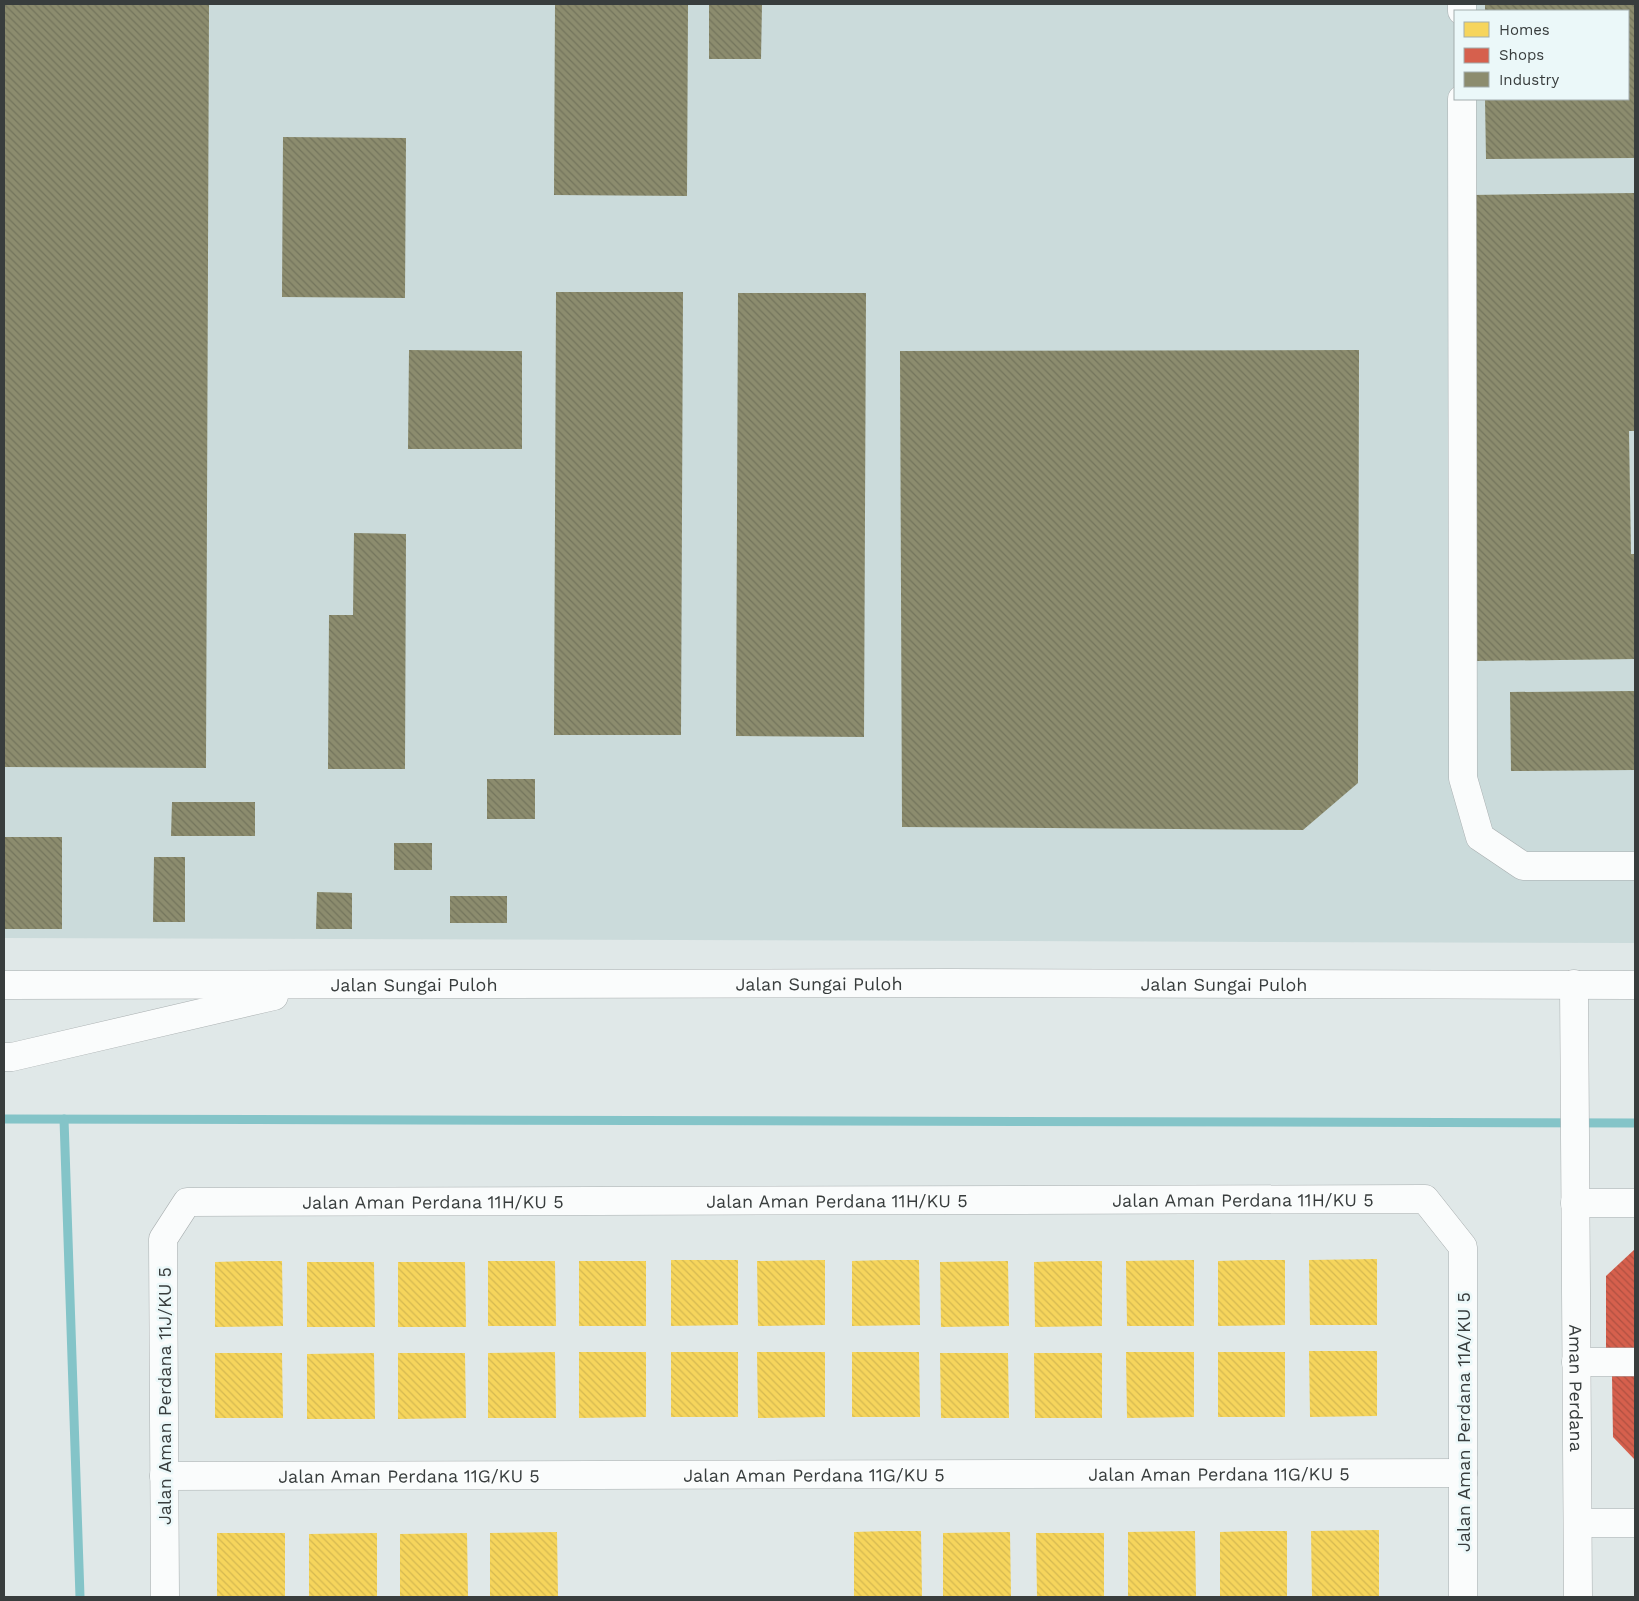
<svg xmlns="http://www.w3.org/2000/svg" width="1639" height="1601" viewBox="0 0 1639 1601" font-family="'Work Sans',sans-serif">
<defs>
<pattern id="homes-back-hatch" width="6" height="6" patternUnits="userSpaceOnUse" patternTransform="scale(1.25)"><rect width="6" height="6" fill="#f6d55c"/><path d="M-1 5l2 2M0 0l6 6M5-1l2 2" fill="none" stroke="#d4b851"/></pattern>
<pattern id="shops-back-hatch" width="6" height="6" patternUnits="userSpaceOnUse" patternTransform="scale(1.25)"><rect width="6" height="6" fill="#d6604d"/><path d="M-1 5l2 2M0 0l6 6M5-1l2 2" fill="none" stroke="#af5041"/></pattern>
<pattern id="industry-back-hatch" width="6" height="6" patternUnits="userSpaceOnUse" patternTransform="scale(1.25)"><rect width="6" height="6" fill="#8c8c6e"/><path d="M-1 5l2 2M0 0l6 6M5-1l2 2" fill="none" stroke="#73745c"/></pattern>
</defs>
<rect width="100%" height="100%" fill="#e0e8e8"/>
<!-- built -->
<path fill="#cbdbdb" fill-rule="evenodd" d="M4,4h1631v939l-1631,-5zM1455,11h173v88h-173z"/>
<!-- homes -->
<g fill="url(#homes-back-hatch)">
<polygon points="1377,1259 1377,1325 1310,1325 1309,1260"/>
<polygon points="671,1260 738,1260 738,1325 671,1326"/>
<polygon points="825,1260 825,1325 758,1326 757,1261"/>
<polygon points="885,1260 919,1260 920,1325 852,1326 852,1261"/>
<polygon points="1194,1260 1194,1326 1127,1326 1126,1261"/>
<polygon points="1251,1260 1285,1260 1285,1325 1218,1326 1218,1261"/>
<polygon points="249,1261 282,1261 283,1326 215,1327 215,1262"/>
<polygon points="488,1261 555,1261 556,1326 488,1326"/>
<rect x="579" y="1261" width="67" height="65"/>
<polygon points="1008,1261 1009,1326 941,1327 940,1262"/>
<polygon points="1068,1261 1102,1261 1102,1326 1035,1327 1034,1262"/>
<polygon points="307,1262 374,1262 375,1327 307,1327"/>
<polygon points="398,1262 465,1262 466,1327 398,1327"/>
<polygon points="1309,1351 1377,1351 1377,1416 1310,1417"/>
<polygon points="555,1352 556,1418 488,1418 488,1353"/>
<polygon points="579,1352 646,1352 646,1417 579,1418"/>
<rect x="671" y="1352" width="67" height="65"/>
<polygon points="757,1352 825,1352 825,1417 758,1418"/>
<polygon points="852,1352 919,1352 920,1417 852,1417"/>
<polygon points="1126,1352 1194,1352 1194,1417 1127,1418"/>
<rect x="1218" y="1352" width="67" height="65"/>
<polygon points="215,1353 282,1353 283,1418 215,1418"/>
<polygon points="374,1353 375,1419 307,1419 307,1354"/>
<polygon points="398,1353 465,1353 466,1418 398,1419"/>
<polygon points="940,1353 1008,1353 1009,1418 941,1418"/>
<polygon points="1034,1353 1102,1353 1102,1418 1035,1418"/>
<polygon points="1379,1530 1379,1596 1312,1597 1311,1531"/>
<polygon points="887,1531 921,1531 922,1597 854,1597 854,1532"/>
<polygon points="1195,1531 1196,1597 1128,1597 1128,1532"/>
<polygon points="1253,1531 1287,1531 1287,1597 1220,1597 1220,1532"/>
<polygon points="557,1532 558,1597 490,1597 490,1533"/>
<polygon points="1010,1532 1011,1597 943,1597 943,1533"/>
<rect x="217" y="1533" width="68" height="64"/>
<polygon points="377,1533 377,1597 309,1597 309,1534"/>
<polygon points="467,1533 468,1597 400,1597 400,1534"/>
<polygon points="1036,1533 1104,1533 1104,1597 1037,1597"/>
</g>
<!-- shops -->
<g fill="url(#shops-back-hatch)">
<polygon points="1635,1249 1635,1349 1606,1349 1606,1276"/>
<polygon points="1612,1376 1635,1376 1635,1460 1613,1437"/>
</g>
<!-- industry -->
<g fill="url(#industry-back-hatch)">
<polygon points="4,4 209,4 206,768 4,767"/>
<polygon points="555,4 688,4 687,196 554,195"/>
<polygon points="709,4 762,4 761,59 709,59"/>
<polygon points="1485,4 1635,4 1635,158 1486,159 1485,99 1628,99 1628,11 1485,11"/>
<polygon points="283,137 406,138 405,298 282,297"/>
<polygon points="1635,193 1635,431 1629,431 1631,554 1635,554 1635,659 1476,661 1470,195"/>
<polygon points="556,292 683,292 681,735 554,735"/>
<polygon points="738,293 866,293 864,737 736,736"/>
<polygon points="409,350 522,351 522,449 408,449"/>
<polygon points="1359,350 1358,783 1303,830 902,827 900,351"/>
<polygon points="354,533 406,534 405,769 328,769 329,615 353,615"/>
<polygon points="1635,691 1635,770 1511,771 1510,692"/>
<rect x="487" y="779" width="48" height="40"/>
<polygon points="172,802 255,802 255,836 171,836"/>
<rect x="4" y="837" width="58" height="92"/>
<rect x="394" y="843" width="38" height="27"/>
<polygon points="154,857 185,857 185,922 153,922"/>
<polygon points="317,892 352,893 352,929 316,929"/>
<rect x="450" y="896" width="57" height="27"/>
</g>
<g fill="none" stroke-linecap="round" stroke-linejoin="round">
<!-- stream -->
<g stroke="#84c4c8" stroke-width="9">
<polyline points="4,1119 1635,1123"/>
<polyline points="64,1119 80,1597"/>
</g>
<defs>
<g id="minor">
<polyline points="1462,4 1462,11"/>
<polyline points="1462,99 1463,778 1480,837 1523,866 1635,866"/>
<path id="s1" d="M1574,984l4,613"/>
<path id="s2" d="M4,985l945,-2 686,2"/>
<polyline points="4,1057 12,1057 274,996"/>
<polyline points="1575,1203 1635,1203"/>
<polyline points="1576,1362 1635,1362"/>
<path id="s3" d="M164,1476l1299,-3"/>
<polyline points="1578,1523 1635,1523"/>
<path id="s4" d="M165,1597l-2,-358 24,-37 1238,-3 38,48v350"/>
</g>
</defs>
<!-- minor casing -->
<use href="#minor" stroke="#a8aeaf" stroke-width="29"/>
<!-- minor -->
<use href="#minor" stroke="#fafcfc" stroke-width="28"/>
</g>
<g text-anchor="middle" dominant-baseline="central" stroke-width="5" stroke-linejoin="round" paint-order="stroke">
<!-- street labels -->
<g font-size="18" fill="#383d3d" stroke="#ebf8f9">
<text stroke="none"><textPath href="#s2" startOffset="815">Jalan Sungai Puloh</textPath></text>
<text stroke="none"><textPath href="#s2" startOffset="1220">Jalan Sungai Puloh</textPath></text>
<text stroke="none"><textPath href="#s2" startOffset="410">Jalan Sungai Puloh</textPath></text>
<text stroke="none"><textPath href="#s4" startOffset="1458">Jalan Aman Perdana 11H/KU 5</textPath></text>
<text stroke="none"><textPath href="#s4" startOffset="1052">Jalan Aman Perdana 11H/KU 5</textPath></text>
<text stroke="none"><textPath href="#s4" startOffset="648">Jalan Aman Perdana 11H/KU 5</textPath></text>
<text stroke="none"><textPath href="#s1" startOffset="404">Aman Perdana</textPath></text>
<text transform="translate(164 1396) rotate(-90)">Jalan Aman Perdana 11J/KU 5</text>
<text transform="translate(1463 1422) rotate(-90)">Jalan Aman Perdana 11A/KU 5</text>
<text stroke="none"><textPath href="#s3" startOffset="1055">Jalan Aman Perdana 11G/KU 5</textPath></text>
<text stroke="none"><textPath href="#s3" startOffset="650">Jalan Aman Perdana 11G/KU 5</textPath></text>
<text stroke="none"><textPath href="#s3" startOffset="245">Jalan Aman Perdana 11G/KU 5</textPath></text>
</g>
</g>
<!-- border -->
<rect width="1639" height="1601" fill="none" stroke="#383d3d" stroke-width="10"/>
<!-- legend -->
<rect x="1454" y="10" width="175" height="90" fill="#ebf8f9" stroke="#a3adae"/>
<rect x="1464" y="22" width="25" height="15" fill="#f6d55c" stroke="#a3adae"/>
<text x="1499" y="35" font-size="15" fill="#383d3d">Homes</text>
<rect x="1464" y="48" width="25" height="15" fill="#d6604d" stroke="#a3adae"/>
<text x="1499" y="60" font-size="15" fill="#383d3d">Shops</text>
<rect x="1464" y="72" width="25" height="15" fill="#8c8c6e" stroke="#a3adae"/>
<text x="1499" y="85" font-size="15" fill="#383d3d">Industry</text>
</svg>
